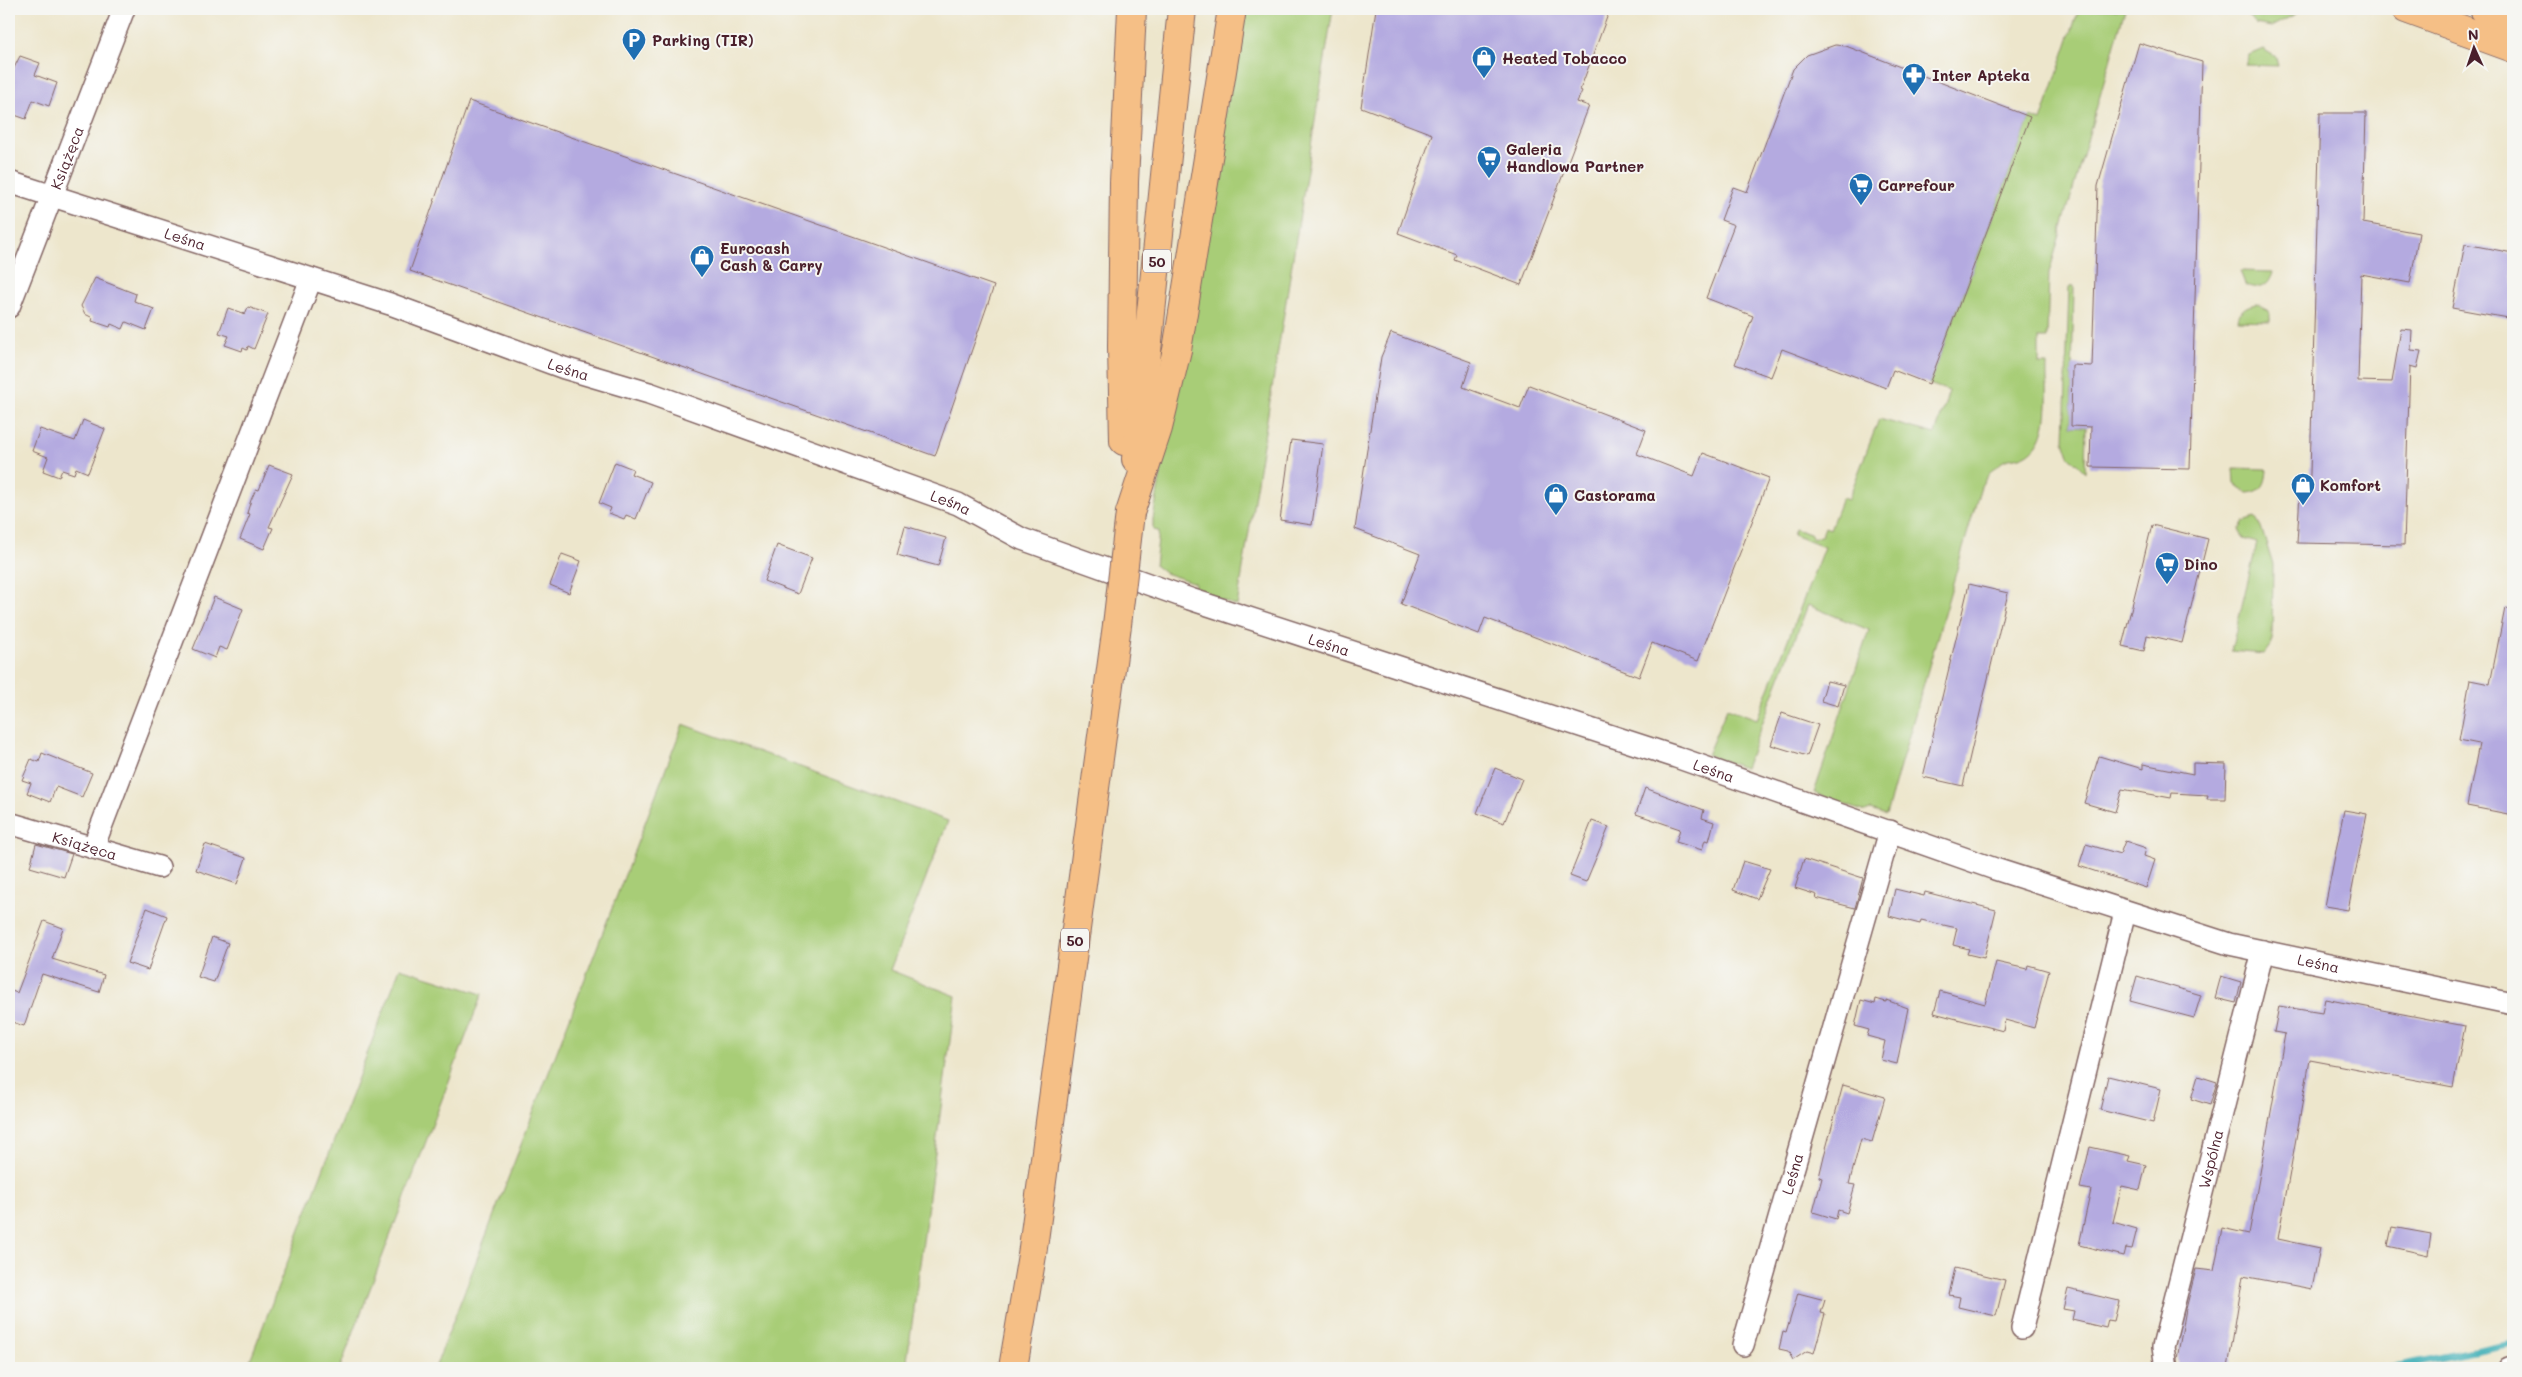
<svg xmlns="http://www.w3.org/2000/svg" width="2522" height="1377" viewBox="0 0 2522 1377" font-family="Mali,sans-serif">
<rect width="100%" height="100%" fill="#f6f6f2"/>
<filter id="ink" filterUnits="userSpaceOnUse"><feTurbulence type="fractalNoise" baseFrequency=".02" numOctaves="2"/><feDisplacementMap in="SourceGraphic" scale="10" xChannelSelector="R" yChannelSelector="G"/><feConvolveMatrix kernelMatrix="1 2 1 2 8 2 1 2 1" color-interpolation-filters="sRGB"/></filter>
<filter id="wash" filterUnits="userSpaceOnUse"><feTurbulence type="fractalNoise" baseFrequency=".0096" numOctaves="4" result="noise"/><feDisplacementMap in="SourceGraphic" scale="20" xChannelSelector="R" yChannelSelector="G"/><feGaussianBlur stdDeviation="1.12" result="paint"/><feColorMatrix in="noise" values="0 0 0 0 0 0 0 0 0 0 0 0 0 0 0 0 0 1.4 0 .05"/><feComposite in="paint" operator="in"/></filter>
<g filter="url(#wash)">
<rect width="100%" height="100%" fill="#ede6cc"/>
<!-- green -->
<g fill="#a8cd77" stroke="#797651">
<polygon points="1243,9 1333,9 1237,606 1194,590 1195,583 1165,573 1155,565 1159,531 1153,530 1153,519"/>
<path d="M2079,9h46l-76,264 -2,65h-8v26h8c-1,28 7,79 -24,92 -5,2 -10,2 -15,3 -13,5 -20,16 -27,27l-95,329 -16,-5 -5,2 -51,-19 55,-163 -61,-25 -63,163 -38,-13 20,-47 30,11 67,-172 -31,-12 2,-6 15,5 3,5 9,-4 3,-8 5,2 12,-31 6,2 31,-81 56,15 14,-43 -20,-7 101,-267 11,4z"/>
<polygon points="2244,9 2305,9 2271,27 2256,24"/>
<polygon points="2263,49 2276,57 2278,66 2245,65 2249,55"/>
<path d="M2240,271l33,1c-3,15 -15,19 -28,12z"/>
<polygon points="2071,286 2074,286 2071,426 2086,427 2085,472 2069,456 2064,441 2069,288"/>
<path d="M2257,304c8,3 14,7 13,17l-32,-1c1,-10 9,-15 19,-16z"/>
<path d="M2234,468l33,1c-1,15 -4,23 -20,24l-12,-10z"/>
<polygon points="2255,518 2261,527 2273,565 2272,643 2264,654 2231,651 2257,543 2244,539 2239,530 2244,522"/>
<polygon points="683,724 948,821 890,970 956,996 906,1368 435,1368"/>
<polygon points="400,968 482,994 340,1368 247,1368"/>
</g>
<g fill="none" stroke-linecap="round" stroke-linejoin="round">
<!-- stream -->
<polyline stroke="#3badb5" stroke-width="7" points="2389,1368 2513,1343"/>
</g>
<g id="blocks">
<!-- building -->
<g fill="#b4aae0">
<polygon points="1376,9 1610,9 1580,90 1582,91 1577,102 1589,106 1521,285 1455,260 1457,255 1398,233 1432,134 1361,107"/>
<polygon points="2139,43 2202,62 2190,469 2090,467 2091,427 2071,426 2072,365 2092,366 2098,186"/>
<polygon points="1835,45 1846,46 2030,117 1929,384 1893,370 1886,388 1782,349 1771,377 1735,364 1753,316 1706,298 1734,225 1721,220 1733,187 1747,192 1793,69 1807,55"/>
<polygon points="20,56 40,63 35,75 57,83 49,106 33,100 26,119 9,113 9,78"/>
<polygon points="469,101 994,286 935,456 410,271"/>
<polygon points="2320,113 2366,113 2363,223 2419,233 2410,283 2361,274 2358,381 2392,382 2401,329 2412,330 2411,350 2421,351 2417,368 2410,366 2404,545 2297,543 2300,493 2309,493 2310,473"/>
<polygon points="2465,244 2513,253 2513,319 2452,308"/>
<polygon points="95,278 136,294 134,301 154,309 146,330 126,322 123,329 111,324 110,327 92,321 93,318 85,314 81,306"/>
<polygon points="248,307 268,314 254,349 248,346 247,350 243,348 242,351 225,345 229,336 219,333 228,308 245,314"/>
<polygon points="1391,333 1471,362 1463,387 1520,408 1529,385 1646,430 1637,454 1694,476 1703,453 1769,478 1698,661 1652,643 1639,677 1485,618 1479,634 1401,604 1420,554 1355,529 1381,357"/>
<polygon points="83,420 105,429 88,473 76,468 74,474 62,470 59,477 43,471 48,457 32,451 40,429 75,441"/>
<polygon points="1291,440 1323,444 1312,525 1280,520"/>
<polygon points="615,462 633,469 631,474 651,482 636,519 626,515 624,519 609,513 611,508 599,503"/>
<polygon points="269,465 293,474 269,527 273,528 264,549 240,539 250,514 247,513 251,500 256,489 259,490"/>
<polygon points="2152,525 2208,539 2182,643 2147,635 2144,651 2122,646"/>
<polygon points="905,526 946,538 938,566 897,555"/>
<polygon points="777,545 812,558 798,594 764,581"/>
<polygon points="562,554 581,561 569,593 550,585"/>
<polygon points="1969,584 2008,593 1963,786 1923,777"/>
<polygon points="214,597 243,609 227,650 219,647 215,658 193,649"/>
<polygon points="2505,608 2513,609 2513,815 2467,806 2479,744 2459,740 2470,680 2490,684"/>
<polygon points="1827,681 1844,685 1838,706 1821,701"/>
<polygon points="1782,713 1818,725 1807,756 1771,745"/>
<polygon points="42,753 92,773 82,797 56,787 50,802 27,793 31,783 22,780 31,759 39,762"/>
<polygon points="2099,756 2143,769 2143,764 2193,774 2193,763 2226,764 2225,799 2207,799 2208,795 2172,793 2171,798 2122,789 2115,812 2084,803"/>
<polygon points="1495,768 1522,779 1504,823 1477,813"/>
<polygon points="1645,788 1704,810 1702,818 1714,822 1709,841 1705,840 1702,850 1676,842 1680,829 1636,814"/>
<polygon points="2344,810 2367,814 2348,910 2325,906"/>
<polygon points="1592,821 1609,827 1586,882 1570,876"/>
<polygon points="2125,841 2146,848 2144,856 2155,860 2146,888 2079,866 2086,844 2120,854"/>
<polygon points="36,844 72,854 64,877 30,867"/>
<polygon points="205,844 246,858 237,884 196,870"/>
<polygon points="1804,859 1863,878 1855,908 1816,898 1817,895 1795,888"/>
<polygon points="1743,861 1770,869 1757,899 1733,890"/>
<polygon points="1895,889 1924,896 1925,892 1996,910 1984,958 1967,954 1969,949 1953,945 1957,928 1921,920 1920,924 1889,916"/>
<polygon points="147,908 167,916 148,970 127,963"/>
<polygon points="44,921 63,928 52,959 104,975 99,992 42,974 24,1026 9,1021 9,990 17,993"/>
<polygon points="212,937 228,943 214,982 198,977"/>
<polygon points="1996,962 2027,969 2028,965 2049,971 2034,1028 2005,1020 2003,1031 1934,1013 1940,991 1985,1004"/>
<polygon points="2137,976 2201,995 2194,1018 2130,1001"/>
<polygon points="2221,976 2241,982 2236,1003 2215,998"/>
<polygon points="1876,999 1886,1002 1886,1000 1908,1008 1897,1064 1881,1060 1885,1041 1867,1036 1869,1030 1855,1026 1861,1000 1875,1004"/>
<polygon points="2325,999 2465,1026 2453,1087 2310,1060 2278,1239 2320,1248 2312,1289 2243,1276 2228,1368 2178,1368 2177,1359 2186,1309 2196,1269 2214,1271 2222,1228 2249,1234 2285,1034 2274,1032 2279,1006 2322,1013"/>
<polygon points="2108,1076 2161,1089 2153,1123 2100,1110"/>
<polygon points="2198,1076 2217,1082 2210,1105 2191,1099"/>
<polygon points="1843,1085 1885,1097 1872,1142 1861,1139 1849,1184 1855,1185 1847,1213 1838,1210 1836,1219 1813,1212 1822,1178 1819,1177 1824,1156"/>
<polygon points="2090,1147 2130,1156 2128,1161 2146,1165 2140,1190 2122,1186 2113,1222 2137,1229 2132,1249 2126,1248 2124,1256 2079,1245 2091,1190 2080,1188"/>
<polygon points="2392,1227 2431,1234 2428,1255 2388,1246"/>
<polygon points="1955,1268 2005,1280 1996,1316 1958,1307 1960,1297 1949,1295"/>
<polygon points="2068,1289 2119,1301 2114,1321 2108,1320 2106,1328 2072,1320 2074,1311 2063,1309"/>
<polygon points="1798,1293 1825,1300 1821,1313 1825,1314 1814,1353 1807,1351 1793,1360 1788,1351 1779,1349 1783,1332 1786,1333"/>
</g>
</g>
</g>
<g filter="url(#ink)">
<use href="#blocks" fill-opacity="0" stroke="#836563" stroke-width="1"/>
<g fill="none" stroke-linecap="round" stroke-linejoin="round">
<defs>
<g id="minor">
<path id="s1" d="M9,182l381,122 174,64 85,25 309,111 64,35 168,60 486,158 319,112 234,75 284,60"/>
<path id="s2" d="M9,307l115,-298"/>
<path id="s3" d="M9,823l150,44"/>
<polyline points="93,848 311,279"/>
<polyline points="2022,1328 2125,912"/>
<path id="s4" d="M1743,1345l147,-514"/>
<path id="s5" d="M2166,1368l-3,-21 100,-396"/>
<polyline points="2509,1368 2513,1367"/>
</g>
<g id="major">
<polyline points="2406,9 2513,48"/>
<polyline points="2484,9 2513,20"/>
<polyline points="1124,441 1122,347 1124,182 1132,9"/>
<polyline points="1136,459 1182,9"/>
<polyline points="1130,513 1158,428 1177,350 1232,9"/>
<polyline points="1013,1368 1032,1255 1117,625"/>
</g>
</defs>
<!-- minor casing -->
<use href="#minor" stroke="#836563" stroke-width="24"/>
<!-- major casing -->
<use href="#major" stroke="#836563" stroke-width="30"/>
<!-- minor -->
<use href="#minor" stroke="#fff" stroke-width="21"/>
<!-- major -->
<use href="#major" stroke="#f5bf86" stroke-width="28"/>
<defs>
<polyline id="major-bridge" points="1117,625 1130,513"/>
</defs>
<!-- major-bridge casing -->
<use href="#major-bridge" stroke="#836563" stroke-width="30" stroke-linecap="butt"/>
<!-- major-bridge -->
<use href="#major-bridge" stroke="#f5bf86" stroke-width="28"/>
</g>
</g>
<!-- icons -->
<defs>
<symbol id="parking-pin" viewBox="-11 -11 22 30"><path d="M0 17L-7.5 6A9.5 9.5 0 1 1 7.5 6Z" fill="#1f6fb2" stroke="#f6f6f2"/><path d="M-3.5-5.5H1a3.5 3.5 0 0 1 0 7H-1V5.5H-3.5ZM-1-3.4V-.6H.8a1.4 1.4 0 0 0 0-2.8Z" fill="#fff"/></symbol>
<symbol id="shop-pin" viewBox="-11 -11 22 30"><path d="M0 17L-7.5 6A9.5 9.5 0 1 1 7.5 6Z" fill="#1f6fb2" stroke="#f6f6f2"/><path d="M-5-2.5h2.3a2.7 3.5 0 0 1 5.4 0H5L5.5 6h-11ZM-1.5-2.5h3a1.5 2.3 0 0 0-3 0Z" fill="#fff"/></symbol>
<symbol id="pharmacy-pin" viewBox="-11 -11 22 30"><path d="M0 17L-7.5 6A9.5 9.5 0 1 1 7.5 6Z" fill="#1f6fb2" stroke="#f6f6f2"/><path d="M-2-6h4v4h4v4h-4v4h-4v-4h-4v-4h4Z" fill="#fff"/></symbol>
<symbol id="supermarket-pin" viewBox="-11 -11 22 30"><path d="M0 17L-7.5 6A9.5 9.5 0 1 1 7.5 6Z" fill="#1f6fb2" stroke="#f6f6f2"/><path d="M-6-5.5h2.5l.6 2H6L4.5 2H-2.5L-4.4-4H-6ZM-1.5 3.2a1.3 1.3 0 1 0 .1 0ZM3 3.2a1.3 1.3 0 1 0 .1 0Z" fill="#fff"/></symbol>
</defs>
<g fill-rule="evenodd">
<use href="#parking-pin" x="620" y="26" width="28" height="38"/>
<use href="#shop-pin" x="1470" y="44" width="28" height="38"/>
<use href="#pharmacy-pin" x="1900" y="61" width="28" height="38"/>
<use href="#supermarket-pin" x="1475" y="144" width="28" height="38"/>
<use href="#supermarket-pin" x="1847" y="171" width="28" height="38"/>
<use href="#shop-pin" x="688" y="243" width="28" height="38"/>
<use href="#shop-pin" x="2289" y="471" width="28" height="38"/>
<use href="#shop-pin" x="1542" y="481" width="28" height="38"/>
<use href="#supermarket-pin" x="2153" y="550" width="28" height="38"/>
</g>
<g text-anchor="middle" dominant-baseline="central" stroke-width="4" stroke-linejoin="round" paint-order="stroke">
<!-- shield labels -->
<g fill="#f6f6f2" stroke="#7e6067" stroke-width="1">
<rect x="1143" y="249.5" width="28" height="23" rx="4"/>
<rect x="1061" y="928.5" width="28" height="23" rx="4"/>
</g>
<g font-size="14" font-weight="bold" fill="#4a1f2b">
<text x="1157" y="261">50</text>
<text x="1075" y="940">50</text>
</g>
<!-- poi labels -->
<g font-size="15" font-weight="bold" fill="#4a1f2b" stroke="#f6f6f2" text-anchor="start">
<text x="652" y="40">Parking (TIR)</text>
<text x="1502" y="58">Heated Tobacco</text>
<text x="1932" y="75">Inter Apteka</text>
<text x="1506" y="149">Galeria<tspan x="1506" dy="17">Handlowa Partner</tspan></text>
<text x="1878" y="185">Carrefour</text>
<text x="720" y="248">Eurocash<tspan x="720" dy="17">Cash &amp; Carry</tspan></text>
<text x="2320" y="485">Komfort</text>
<text x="1574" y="495">Castorama</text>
<text x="2184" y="564">Dino</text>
</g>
<!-- street labels -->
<g font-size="15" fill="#4a1f2b" stroke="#f6f6f2">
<text stroke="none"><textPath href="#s2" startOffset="160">Książęca</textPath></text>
<text stroke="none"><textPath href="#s1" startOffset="185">Leśna</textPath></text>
<text stroke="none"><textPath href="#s1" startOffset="590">Leśna</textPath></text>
<text stroke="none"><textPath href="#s1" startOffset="995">Leśna</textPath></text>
<text stroke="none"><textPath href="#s1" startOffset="1400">Leśna</textPath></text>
<text stroke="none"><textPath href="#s1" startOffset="1805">Leśna</textPath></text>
<text stroke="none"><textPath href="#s3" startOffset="79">Książęca</textPath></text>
<text stroke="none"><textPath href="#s1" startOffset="2440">Leśna</textPath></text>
<text stroke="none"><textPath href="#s5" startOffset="215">Wspólna</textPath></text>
<text stroke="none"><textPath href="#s4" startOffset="178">Leśna</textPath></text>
</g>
</g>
<!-- margin -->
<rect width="2522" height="1377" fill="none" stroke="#f6f6f2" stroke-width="30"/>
<!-- north arrow -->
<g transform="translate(2474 48) rotate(357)" stroke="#f6f6f2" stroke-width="4" paint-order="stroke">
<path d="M0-4L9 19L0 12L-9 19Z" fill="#4a1f2b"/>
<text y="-8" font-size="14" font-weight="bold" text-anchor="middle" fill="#4a1f2b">N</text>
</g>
</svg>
